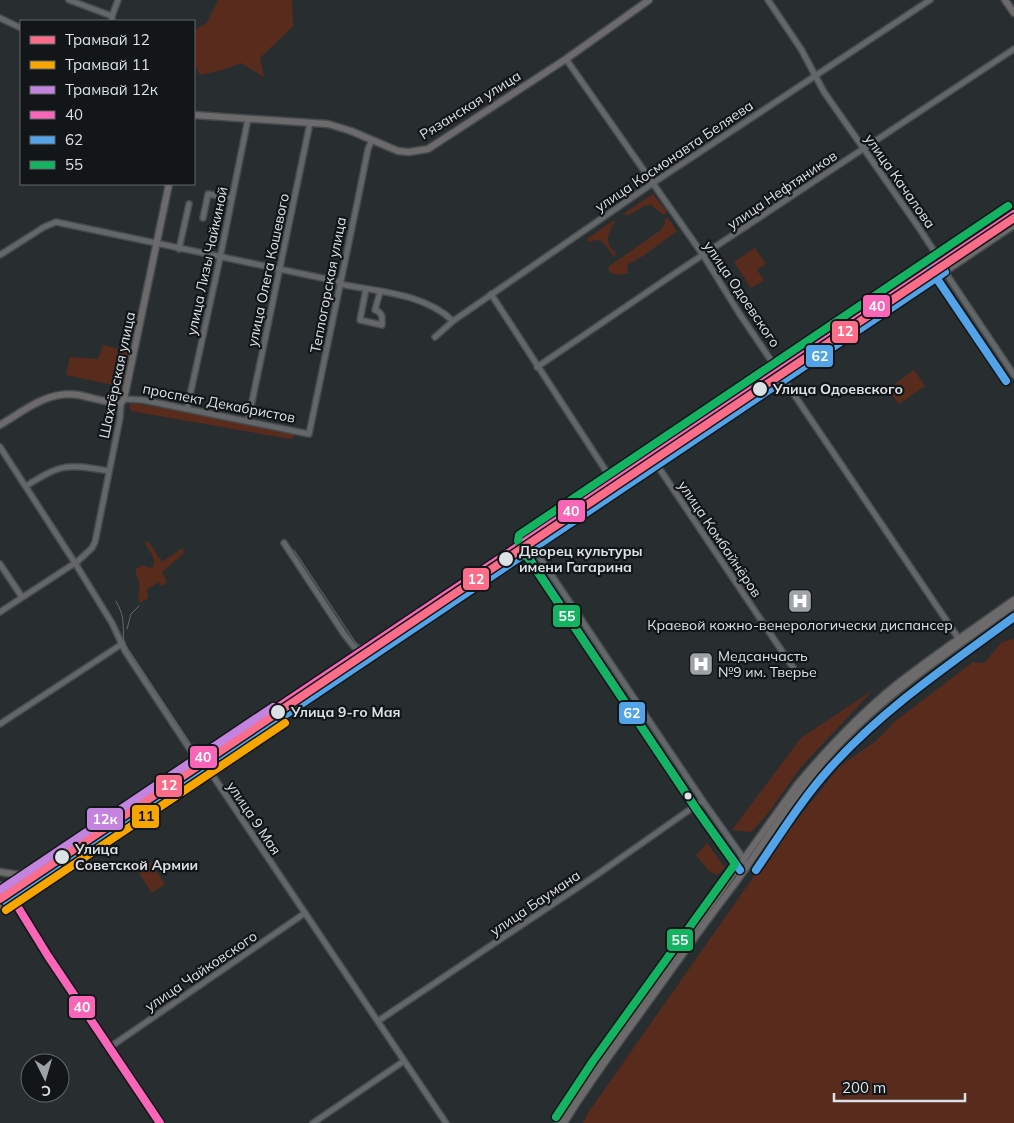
<svg xmlns="http://www.w3.org/2000/svg" width="1014" height="1123" viewBox="0 0 1014 1123" font-family="Mulish,sans-serif">
<rect width="100%" height="100%" fill="#282e30"/>
<!-- green -->
<g fill="#592b1d">
<polygon points="218,0 292,0 293,26 260,58 264,77 241,63 222,70 200,75 194,64 194,30 207,23"/>
<polygon points="653,194 667,212 664,215 651,205 644,206 629,215 623,214"/>
<polygon points="668,218 677,231 643,256 628,264 627,271 629,273 620,275 610,273 608,267 661,230 665,223 665,219"/>
<path d="M614,220l1,1c-7,14 -12,21 1,32l-1,3 -2,-1 -11,-14 -6,-1 -7,2 -2,-3z"/>
<polygon points="755,248 766,264 757,270 764,280 751,288 734,262"/>
<polygon points="103,345 132,352 123,387 66,375 70,357 98,359"/>
<polygon points="914,370 925,386 899,404 888,389"/>
<polygon points="131,403 174,410 294,434 294,437 290,439 131,411 129,406"/>
<path d="M148,541l14,21 21,-14 1,5 -22,19 5,10 -6,4 -2,-4 -12,7 1,9 -8,5c-4,-6 1,-13 -1,-21 -1,-5 -4,-7 -3,-13l7,-4 6,3 4,-1c4,-9 -4,-16 -8,-24z"/>
<polygon points="1014,639 1014,1123 583,1123 588,1113 759,869 754,862 763,849 766,852 767,858 839,767 877,740 893,723 973,662 984,663 1002,642"/>
<polygon points="873,690 801,767 769,812 751,832 732,830 801,738"/>
<polygon points="707,843 725,868 717,875 708,870 696,855"/>
<polygon points="150,862 165,884 152,893 137,870"/>
</g>
<g fill="none" stroke-linecap="round" stroke-linejoin="round">
<defs>
<g id="minor">
<polyline points="69,0 112,16"/>
<polyline points="768,0 801,49 824,92 917,225 938,257 943,269 1014,375"/>
<polyline points="0,18 21,28"/>
<polyline points="112,21 112,16 118,0"/>
<polyline points="566,59 703,255 739,313 961,642"/>
<polyline points="203,218 208,194 232,198"/>
<polyline points="179,249 189,204"/>
<polyline points="0,255 44,227 56,222 341,282"/>
<path d="M340,284c38,8 84,9 113,37"/>
<polyline points="366,289 360,320 382,325 382,316 379,312 375,310 380,292"/>
<polyline points="491,294 619,491"/>
<polyline points="435,337 453,321 653,183 930,0"/>
<polyline points="537,367 674,274 1014,49"/>
<polyline points="124,399 143,400 309,434 359,194 368,149 372,140"/>
<polyline points="187,409 220,258 248,119"/>
<polyline points="248,421 310,123"/>
<polyline points="0,447 75,563 112,623 125,651 193,754 205,764 446,1123"/>
<polyline points="657,465 798,675"/>
<path d="M26,486c37,-23 40,-22 83,-15"/>
<polyline points="528,540 705,804 746,862"/>
<polyline points="284,543 344,634 354,647 370,658"/>
<polyline points="0,564 22,597"/>
<polyline points="0,612 78,561 92,548 95,542 120,418 121,403"/>
<polyline points="0,724 122,644"/>
<polyline points="0,885 16,904 48,956 160,1123"/>
<polyline points="378,1021 598,874 702,801"/>
<polyline points="110,1047 305,913"/>
<polyline points="313,1123 404,1061"/>
</g>
<g id="major">
<polyline points="1005,0 1014,13"/>
<polyline points="194,115 328,124 351,131 398,151 409,152 428,149 566,59 649,0"/>
<path d="M0,425c25,-15 48,-35 79,-30 14,3 28,8 42,8l3,-4 45,-215"/>
<polyline points="0,872 20,875 32,868"/>
<polyline points="0,894 1014,214"/>
<polyline points="0,905 140,813 1014,225"/>
<path d="M558,1123l16,-26 31,-45 192,-267c30,-36 62,-70 99,-100 38,-30 79,-57 118,-85"/>
<path d="M564,1123c25,-41 54,-79 82,-118 29,-40 57,-80 87,-119 37,-51 69,-105 114,-150 50,-51 110,-89 167,-131"/>
</g>
</defs>
<!-- minor casing -->
<use href="#minor" stroke="#464b4d" stroke-width="8"/>
<!-- major casing -->
<use href="#major" stroke="#464b4d" stroke-width="9"/>
<!-- minor -->
<use href="#minor" stroke="#646769" stroke-width="5"/>
<!-- major -->
<use href="#major" stroke="#6c6a6a" stroke-width="6"/>
<!-- tram -->
<g stroke="#646869" stroke-width="1">
<polyline points="294,550 356,643 359,653 354,664"/>
<path d="M116,601c10,18 6,23 8,42l72,109 1,10 -4,7"/>
<polyline points="127,629 131,614 139,606"/>
<polyline points="356,643 365,649 373,649"/>
<polyline points="193,744 205,752 224,752"/>
</g>
<defs>
<g id="bus-1">
<polyline points="4,891 1014,214"/>
<polyline points="4,891 16,904 48,956 160,1123"/>
</g>
<g id="bus-2">
<polyline points="931,270 1006,381"/>
<polyline points="526,554 697,810 740,870"/>
<path d="M756,870c24,-35 46,-71 74,-102 53,-59 120,-104 184,-151"/>
<polyline points="6,902 945,272"/>
</g>
<polyline id="bus-3" points="556,1117 593,1061 735,864 697,810 520,546 518,541 519,535 1008,206"/>
</defs>
<!-- bus-1 casing -->
<use href="#bus-1" stroke="#121619" stroke-width="11"/>
<!-- bus-2 casing -->
<use href="#bus-2" stroke="#121619" stroke-width="11"/>
<!-- bus-3 casing -->
<use href="#bus-3" stroke="#121619" stroke-width="11"/>
<!-- bus-1 -->
<use href="#bus-1" stroke="#fa66b7" stroke-width="8"/>
<!-- bus-2 -->
<use href="#bus-2" stroke="#53a3e8" stroke-width="8"/>
<!-- bus-3 -->
<use href="#bus-3" stroke="#13b361" stroke-width="8"/>
<defs>
<polyline id="tram-1" points="0,899 1014,218"/>
<polyline id="tram-2" points="6,910 285,723"/>
<polyline id="tram-3" points="0,890 273,707"/>
</defs>
<!-- tram-1 casing -->
<use href="#tram-1" stroke="#121619" stroke-width="11"/>
<!-- tram-2 casing -->
<use href="#tram-2" stroke="#121619" stroke-width="11"/>
<!-- tram-3 casing -->
<use href="#tram-3" stroke="#121619" stroke-width="11"/>
<!-- tram-1 -->
<use href="#tram-1" stroke="#fb6d88" stroke-width="8"/>
<!-- tram-2 -->
<use href="#tram-2" stroke="#f7a600" stroke-width="8"/>
<!-- tram-3 -->
<use href="#tram-3" stroke="#c483df" stroke-width="8"/>
</g>
<!-- icons -->
<defs>
<symbol id="hospital-square" viewBox="-11 -11 22 22"><rect x="-9" y="-9" width="18" height="18" rx="4" fill="#9ca2a6" stroke="#121619"/><path d="M-5-5h3v3.5h4V-5h3V5h-3V1.5h-4V5h-3Z" fill="#fff"/></symbol>
</defs>
<g fill-rule="evenodd">
<use href="#hospital-square" x="786" y="587" width="28" height="28"/>
<use href="#hospital-square" x="687" y="650" width="28" height="28"/>
</g>
<!-- markers -->
<g fill="#dbe1e5" stroke="#121619" stroke-width="2">
<circle cx="760" cy="389" r="8"/>
<circle cx="506" cy="559" r="8"/>
<circle cx="278" cy="712" r="8"/>
<circle cx="688" cy="796" r="4.5"/>
<circle cx="62" cy="857" r="8"/>
</g>
<g text-anchor="middle" dominant-baseline="central" stroke-width="4.5" stroke-linejoin="round" paint-order="stroke">
<!-- street labels -->
<g font-size="14" fill="#dbe1e5" stroke="#121619">
<text transform="translate(470 105) rotate(-32)">Рязанская улица</text>
<text transform="translate(674 156) rotate(-34)">улица Космонавта Беляева</text>
<text transform="translate(900 181) rotate(55)">улица Качалова</text>
<text transform="translate(782 190) rotate(-34)">улица Нефтяников</text>
<text transform="translate(207 261) rotate(-78)">улица Лизы Чайкиной</text>
<text transform="translate(268 270) rotate(-78)">улица Олега Кошевого</text>
<text transform="translate(328 285) rotate(-79)">Теплогорская улица</text>
<text transform="translate(742 294) rotate(56)">улица Одоевского</text>
<text transform="translate(117 375) rotate(-78)">Шахтёрская улица</text>
<text transform="translate(219 403) rotate(11)">проспект Декабристов</text>
<text transform="translate(720 539) rotate(56)">улица Комбайнёров</text>
<text transform="translate(254 818) rotate(56)">улица 9 Мая</text>
<text transform="translate(535 903) rotate(-34)">улица Баумана</text>
<text transform="translate(201 971) rotate(-34)">улица Чайковского</text>
</g>
<!-- stop labels -->
<g font-size="14" font-weight="bold" fill="#dbe1e5" stroke="#121619" text-anchor="start">
<text x="773" y="389">Улица Одоевского</text>
<text x="519" y="551">Дворец культуры<tspan x="519" dy="16">имени Гагарина</tspan></text>
<text x="291" y="712">Улица 9-го Мая</text>
<text x="75" y="849">Улица<tspan x="75" dy="16">Советской Армии</tspan></text>
</g>
<!-- poi labels -->
<g font-size="14" fill="#dbe1e5" stroke="#121619">
<text x="800" y="625">Краевой кожно-венерологически диспансер</text>
<text x="718" y="656" text-anchor="start">Медсанчасть<tspan x="718" dy="16">№9 им. Тверье</tspan></text>
</g>
</g>
<g stroke="#121619" stroke-width="2">
<rect x="862" y="294" width="29" height="24" rx="5" fill="#fa66b7"/>
<rect x="831" y="320" width="28" height="24" rx="5" fill="#fb6d88"/>
<rect x="805" y="344" width="29" height="24" rx="5" fill="#53a3e8"/>
<rect x="557" y="499" width="29" height="24" rx="5" fill="#fa66b7"/>
<rect x="462" y="567" width="28" height="24" rx="5" fill="#fb6d88"/>
<rect x="552" y="604" width="29" height="24" rx="5" fill="#13b361"/>
<rect x="618" y="701" width="28" height="24" rx="5" fill="#53a3e8"/>
<rect x="189" y="745" width="29" height="24" rx="5" fill="#fa66b7"/>
<rect x="155" y="774" width="28" height="24" rx="5" fill="#fb6d88"/>
<rect x="131" y="804" width="29" height="25" rx="5" fill="#f7a600"/>
<rect x="86" y="807" width="38" height="24" rx="5" fill="#c483df"/>
<rect x="666" y="928" width="28" height="24" rx="5" fill="#13b361"/>
<rect x="68" y="995" width="28" height="24" rx="5" fill="#fa66b7"/>
</g>
<g font-size="14" text-anchor="middle" font-weight="bold" fill="#fff">
<text x="877" y="311">40</text>
<text x="845" y="336">12</text>
<text x="820" y="361">62</text>
<text x="571" y="516">40</text>
<text x="476" y="584">12</text>
<text x="567" y="621">55</text>
<text x="632" y="718">62</text>
<text x="203" y="762">40</text>
<text x="169" y="790">12</text>
<text x="105" y="824">12к</text>
<text x="680" y="945">55</text>
<text x="82" y="1012">40</text>
</g>
<g font-size="14" text-anchor="middle" font-weight="bold" fill="#111">
<text x="146" y="821">11</text>
</g>
<!-- legend -->
<rect x="20" y="20" width="175" height="165" fill="#121619" stroke="#62676b"/>
<rect x="30" y="36" width="25" height="8" fill="#fb6d88" stroke="#62676b"/>
<text x="65" y="45" font-size="15" fill="#dbe1e5">Трамвай 12</text>
<rect x="30" y="61" width="25" height="8" fill="#f7a600" stroke="#62676b"/>
<text x="65" y="70" font-size="15" fill="#dbe1e5">Трамвай 11</text>
<rect x="30" y="86" width="25" height="8" fill="#c483df" stroke="#62676b"/>
<text x="65" y="95" font-size="15" fill="#dbe1e5">Трамвай 12к</text>
<rect x="30" y="111" width="25" height="8" fill="#fa66b7" stroke="#62676b"/>
<text x="65" y="120" font-size="15" fill="#dbe1e5">40</text>
<rect x="30" y="136" width="25" height="8" fill="#53a3e8" stroke="#62676b"/>
<text x="65" y="145" font-size="15" fill="#dbe1e5">62</text>
<rect x="30" y="161" width="25" height="8" fill="#13b361" stroke="#62676b"/>
<text x="65" y="170" font-size="15" fill="#dbe1e5">55</text>
<!-- north arrow -->
<g transform="translate(45 1078) rotate(175)"><circle r="24" fill="#121619" stroke="#62676b"/>
<path d="M0-4L9 19L0 12L-9 19Z" fill="#9ca2a6"/>
<text y="-8" font-size="14" font-weight="bold" text-anchor="middle" fill="#dbe1e5">С</text>
</g>
<!-- scale -->
<path d="M834 1093v8h131v-8" fill="none" stroke="#dbe1e5" stroke-width="2.5"/>
<text x="842" y="1093" font-size="15" fill="#dbe1e5" stroke="#121619" stroke-width="4" paint-order="stroke">200 m</text>
</svg>
